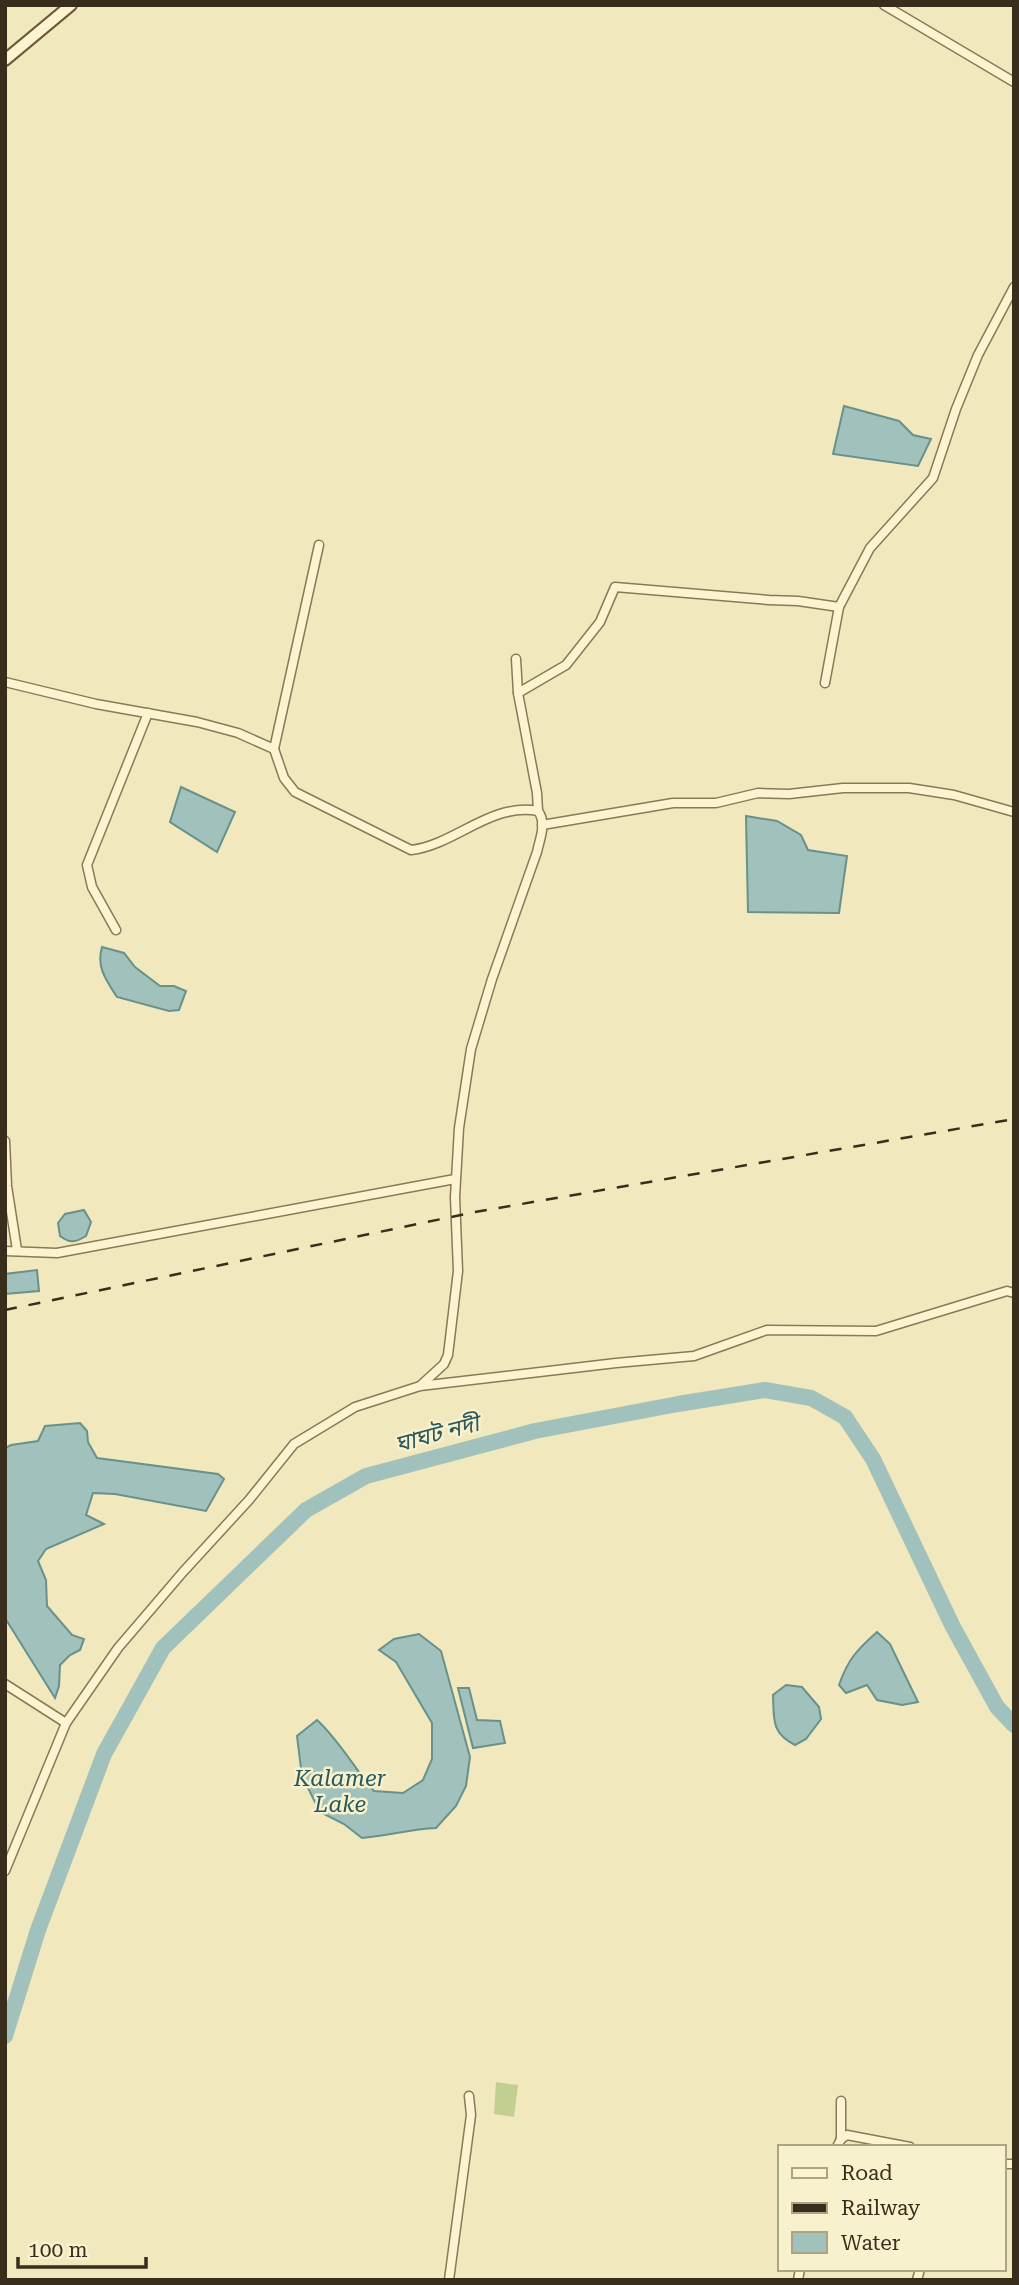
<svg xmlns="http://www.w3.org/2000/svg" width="1019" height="2285" viewBox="0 0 1019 2285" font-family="'Roboto Serif','Noto Sans Bengali',serif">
<rect width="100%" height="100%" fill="#f1e8bd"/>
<!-- green -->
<polygon fill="#c1d091" points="496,2082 518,2085 514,2117 494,2114"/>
<!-- water -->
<g fill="#a1c2bc" stroke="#68918b" stroke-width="2">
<polygon points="844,406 899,421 913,435 931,439 918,466 833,454"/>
<polygon points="181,787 235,812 217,852 170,822"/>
<polygon points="746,816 777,821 801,835 808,850 847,856 839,913 748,912"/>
<path d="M102,947l22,6 11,14 25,19h14l12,5 -7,19 -10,1 -52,-14c-11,-17 -21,-30 -15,-50z"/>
<path d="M84,1210l7,12 -5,14c-10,6 -16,8 -26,0l-2,-13 7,-9z"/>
<polygon points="37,1270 39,1291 5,1294 5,1274"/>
<polygon points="80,1423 87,1431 88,1442 97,1458 218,1474 224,1479 206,1511 115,1494 93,1493 86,1515 104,1524 46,1549 38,1561 46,1580 47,1606 72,1635 84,1639 80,1650 70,1655 60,1665 59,1686 55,1698 5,1618 5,1448 11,1445 38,1441 45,1426"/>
<path d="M877,1632l13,12 28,58 -16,3 -25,-5 -10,-15 -21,8 -7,-8c9,-26 18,-35 38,-53z"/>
<path d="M419,1634l22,17 29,106 -4,29 -10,20 -20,22c-26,1 -49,8 -74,10l-18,-14 -24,-12 -18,-36 -5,-40 20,-16c22,20 37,48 57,71l29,2 20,-13 9,-21v-36l-36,-61 -17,-12 15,-11z"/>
<path d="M786,1685l16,2 17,20 2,12 -15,20 -11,6c-24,-12 -21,-26 -22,-50z"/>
<polygon points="469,1688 477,1720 500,1721 505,1743 473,1748 458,1688"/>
</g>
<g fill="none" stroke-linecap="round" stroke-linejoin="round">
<!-- river -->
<polyline stroke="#a1c2bc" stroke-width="16" points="5,2036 38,1930 104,1754 163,1648 306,1510 366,1476 535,1431 678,1404 765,1390 811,1398 845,1417 873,1459 953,1627 997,1707 1014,1725"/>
<defs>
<g id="street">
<polyline points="884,5 1014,82"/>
<polyline points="516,659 518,693"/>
<path d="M5,682l91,22 101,18 41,11 36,16 10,29 11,14 116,58c44,-5 80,-48 127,-39 9,12 2,27 -1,41l-45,127 -21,70 -12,79 -4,69 3,74 -10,84 -4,9 -24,22"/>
<polyline points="825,683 839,607 870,548 933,478 956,409 978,355 1014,287"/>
<polyline points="274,749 319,545"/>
<polyline points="538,811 537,793 518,693 566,665 600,622 615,587 769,600 798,601 839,607"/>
<polyline points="542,825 673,803 716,803 758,793 789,794 843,788 909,788 954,795 1014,812"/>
<polyline points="116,930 92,887 87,865 148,713"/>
<polyline points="5,1141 7,1186 17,1250"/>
<polyline points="5,1251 57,1253 455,1179"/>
<polyline points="5,1684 66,1723"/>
<polyline points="5,1871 66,1723 118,1648 183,1572 249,1500 294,1444 355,1407 420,1386 616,1363 694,1356 767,1330 876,1331 1007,1291 1014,1293"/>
<polyline points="841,2139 841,2101"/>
<polyline points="837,2147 841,2139 847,2135 910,2147"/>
<polyline points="1003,2164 1014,2164"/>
<polyline points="449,2280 471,2115 469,2096"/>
<polyline points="798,2280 800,2269"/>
<polyline points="917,2280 920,2269"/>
</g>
<polyline id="secondary" points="5,60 71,5"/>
</defs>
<!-- street casing -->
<use href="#street" stroke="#8b7855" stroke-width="11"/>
<!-- secondary casing -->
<use href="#secondary" stroke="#6c5838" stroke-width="14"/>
<!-- street -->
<use href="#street" stroke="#fcf4d1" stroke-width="8"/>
<!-- secondary -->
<use href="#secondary" stroke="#fcf4d1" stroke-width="10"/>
<!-- rail -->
<polyline stroke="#392d1b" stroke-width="2.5" stroke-dasharray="12 12" stroke-linecap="butt" points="5,1310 475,1212 1014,1119"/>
</g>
<g text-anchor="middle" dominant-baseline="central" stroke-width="5" stroke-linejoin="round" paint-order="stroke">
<!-- water labels -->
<g font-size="23" font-style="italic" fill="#29575a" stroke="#f8f1cd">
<text transform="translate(437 1434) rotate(-15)">ঘাঘট নদী</text>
<text x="340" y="1778">Kalamer<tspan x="340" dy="26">Lake</tspan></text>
</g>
</g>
<!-- border -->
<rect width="1019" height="2285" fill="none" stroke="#392d1b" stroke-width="14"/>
<!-- legend -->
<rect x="778" y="2145" width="228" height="126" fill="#f8f1cd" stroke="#aca386" stroke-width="2"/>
<rect x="792" y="2168" width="35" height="10" fill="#fcf4d1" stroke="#aca386" stroke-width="2"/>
<text x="841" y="2180" font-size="21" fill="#392d1b">Road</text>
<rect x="792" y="2203" width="35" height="10" fill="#392d1b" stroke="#aca386" stroke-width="2"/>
<text x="841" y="2215" font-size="21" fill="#392d1b">Railway</text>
<rect x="792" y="2232" width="35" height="21" fill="#a1c2bc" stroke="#aca386" stroke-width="2"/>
<text x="841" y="2250" font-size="21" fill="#392d1b">Water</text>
<!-- scale -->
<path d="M18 2257v10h128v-10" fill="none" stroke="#392d1b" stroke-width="3.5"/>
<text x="28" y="2257" font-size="21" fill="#392d1b" stroke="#f8f1cd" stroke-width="5" paint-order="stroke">100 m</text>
</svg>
